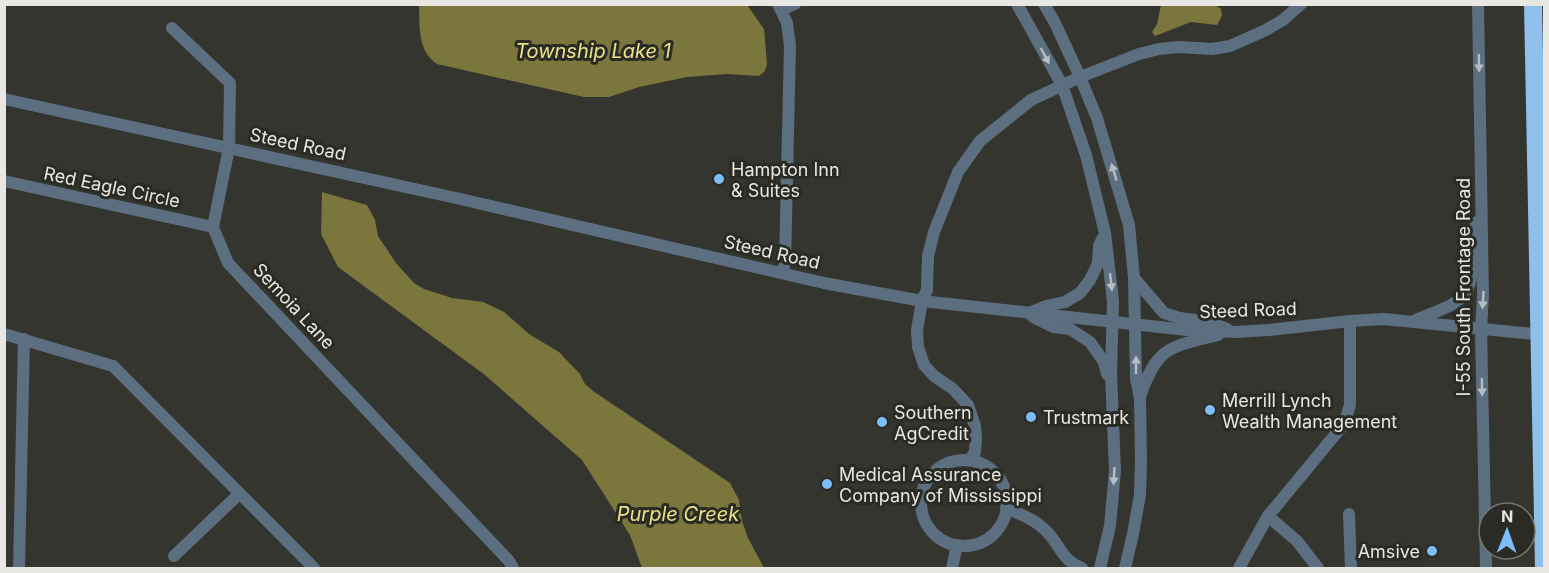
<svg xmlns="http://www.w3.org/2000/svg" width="1549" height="573" viewBox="0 0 1549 573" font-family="Inter,sans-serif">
<rect width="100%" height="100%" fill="#35352f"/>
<!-- water -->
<g fill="#7b763b">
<path d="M419,5h328l17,24 3,35 -2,7 -6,5 -32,-2 -40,3 -48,10 -30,10h-25l-147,-33c-20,-14 -17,-37 -18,-59z"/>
<polygon points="1161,5 1215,5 1221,9 1222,16 1217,25 1191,22 1155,36 1152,32 1157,24"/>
<polygon points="322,192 367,205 375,220 378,236 396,263 414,283 424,289 452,298 483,302 504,312 529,334 559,352 580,374 585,384 593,391 730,483 739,500 742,521 748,538 764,568 642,568 630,535 582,460 485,375 338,267 321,234"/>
</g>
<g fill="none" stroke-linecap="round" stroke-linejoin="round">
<!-- minor -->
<g stroke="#5c6f81" stroke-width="12">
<polyline points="778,4 787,23 790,46 785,264 782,272"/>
<polyline points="1017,4 1062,85 1086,155 1105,233 1113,301 1111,374 1115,471 1110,526 1100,568"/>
<polyline points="1044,4 1055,23 1080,77 1097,118 1129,225 1134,278 1136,379 1140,398 1141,461 1140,495 1133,534 1125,568"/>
<polyline points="1478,4 1483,296 1481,329 1486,568"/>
<polyline points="781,10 795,4"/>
<polyline points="172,28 230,83 229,148 213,227 228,263 509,561 513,568"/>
<polyline points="4,99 456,198 824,283 922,301 1187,330 1234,332 1269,330 1350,321 1384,319 1544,335"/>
<polyline points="4,181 213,227"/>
<polyline points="1134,278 1164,313 1180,318 1211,322 1227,329"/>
<polyline points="1029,313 1046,306 1065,302 1080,293 1090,280 1098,263 1099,246 1102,239"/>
<polyline points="1033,317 1053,327 1070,329 1090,342 1104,362 1107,374"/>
<path d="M1416,320c13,-6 28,-10 40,-18 20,-13 15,-36 16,-56 0,-8 3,-16 5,-24"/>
<polyline points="4,334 113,366 314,568"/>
<path d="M1140,397c17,-51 30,-50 78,-62"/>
<polyline points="970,460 975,452 976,438 975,426 968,405 953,389 934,376 924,365 918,347 917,330 922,301 927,290 928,256 934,232 958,172 980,141 1031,100 1080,77 1139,54 1159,49 1179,47 1212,49 1230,46 1266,30 1283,20 1301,4"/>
<circle cx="964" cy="503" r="43"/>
<path d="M1006,508c14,6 30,12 41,24 15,15 14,28 35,36"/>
<polyline points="1349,514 1351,568"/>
<polyline points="1268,516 1297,541 1318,568"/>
<polyline points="174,556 239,494"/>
<polyline points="19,568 24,339"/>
<polyline points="952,568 957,545"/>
<polyline points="1239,568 1268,516 1344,424 1350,405 1350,321"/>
</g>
<!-- highway -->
<polyline stroke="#8fbfeb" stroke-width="18" points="1533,4 1544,568"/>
</g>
<!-- one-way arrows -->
<defs><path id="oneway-solid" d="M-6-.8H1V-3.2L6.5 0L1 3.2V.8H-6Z" transform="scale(1.5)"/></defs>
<g fill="#b7bdc1">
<use href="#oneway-solid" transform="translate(1045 56) rotate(62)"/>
<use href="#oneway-solid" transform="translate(1479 63) rotate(89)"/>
<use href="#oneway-solid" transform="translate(1114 172) rotate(-107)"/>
<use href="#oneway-solid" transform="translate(1111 282) rotate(84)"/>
<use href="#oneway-solid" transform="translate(1483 300) rotate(93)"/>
<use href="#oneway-solid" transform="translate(1136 365) rotate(-90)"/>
<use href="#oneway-solid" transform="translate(1482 387) rotate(89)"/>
<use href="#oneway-solid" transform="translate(1114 476) rotate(93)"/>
</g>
<!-- markers -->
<g fill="#7dbef9" stroke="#2b2b25" stroke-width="2">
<circle cx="719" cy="179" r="6"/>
<circle cx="1210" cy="410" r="6"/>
<circle cx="1031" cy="417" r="6"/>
<circle cx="882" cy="422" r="6"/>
<circle cx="827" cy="484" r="6"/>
<circle cx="1432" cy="551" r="6"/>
</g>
<g text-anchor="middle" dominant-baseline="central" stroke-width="6" stroke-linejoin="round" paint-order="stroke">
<!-- street labels -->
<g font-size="18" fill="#e8e7e3" stroke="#2b2b25">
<text transform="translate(298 144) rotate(12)">Steed Road</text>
<text transform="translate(112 187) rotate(12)">Red Eagle Circle</text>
<text transform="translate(772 252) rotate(13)">Steed Road</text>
<text transform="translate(1463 287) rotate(-90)">I-55 South Frontage Road</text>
<text transform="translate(294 306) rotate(47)">Semoia Lane</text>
<text transform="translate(1248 310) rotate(-2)">Steed Road</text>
</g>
<!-- poi labels -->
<g font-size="18" fill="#e8e7e3" stroke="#2b2b25" text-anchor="start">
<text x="731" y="169">Hampton Inn<tspan x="731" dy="21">&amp; Suites</tspan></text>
<text x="1222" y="400">Merrill Lynch<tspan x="1222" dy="21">Wealth Management</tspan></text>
<text x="894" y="412">Southern<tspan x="894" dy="21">AgCredit</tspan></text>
<text x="1043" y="417">Trustmark</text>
<text x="839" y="474">Medical Assurance<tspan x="839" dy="21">Company of Mississippi</tspan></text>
<text x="1420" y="551" text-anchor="end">Amsive</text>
</g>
<!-- water labels -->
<g font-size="20" font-style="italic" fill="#e9e189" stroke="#2b2b25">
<text x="593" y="51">Township Lake 1</text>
<text x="678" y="514">Purple Creek</text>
</g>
</g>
<!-- border -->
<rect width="1549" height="573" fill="none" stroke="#e8e7e3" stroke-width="12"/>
<!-- north arrow -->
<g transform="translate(1507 531) rotate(1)"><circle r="28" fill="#2b2b25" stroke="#777671" stroke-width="1.5"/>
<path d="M0-4.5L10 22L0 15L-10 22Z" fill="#7dbef9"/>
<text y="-9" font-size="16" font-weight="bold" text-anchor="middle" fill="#e8e7e3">N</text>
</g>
</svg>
